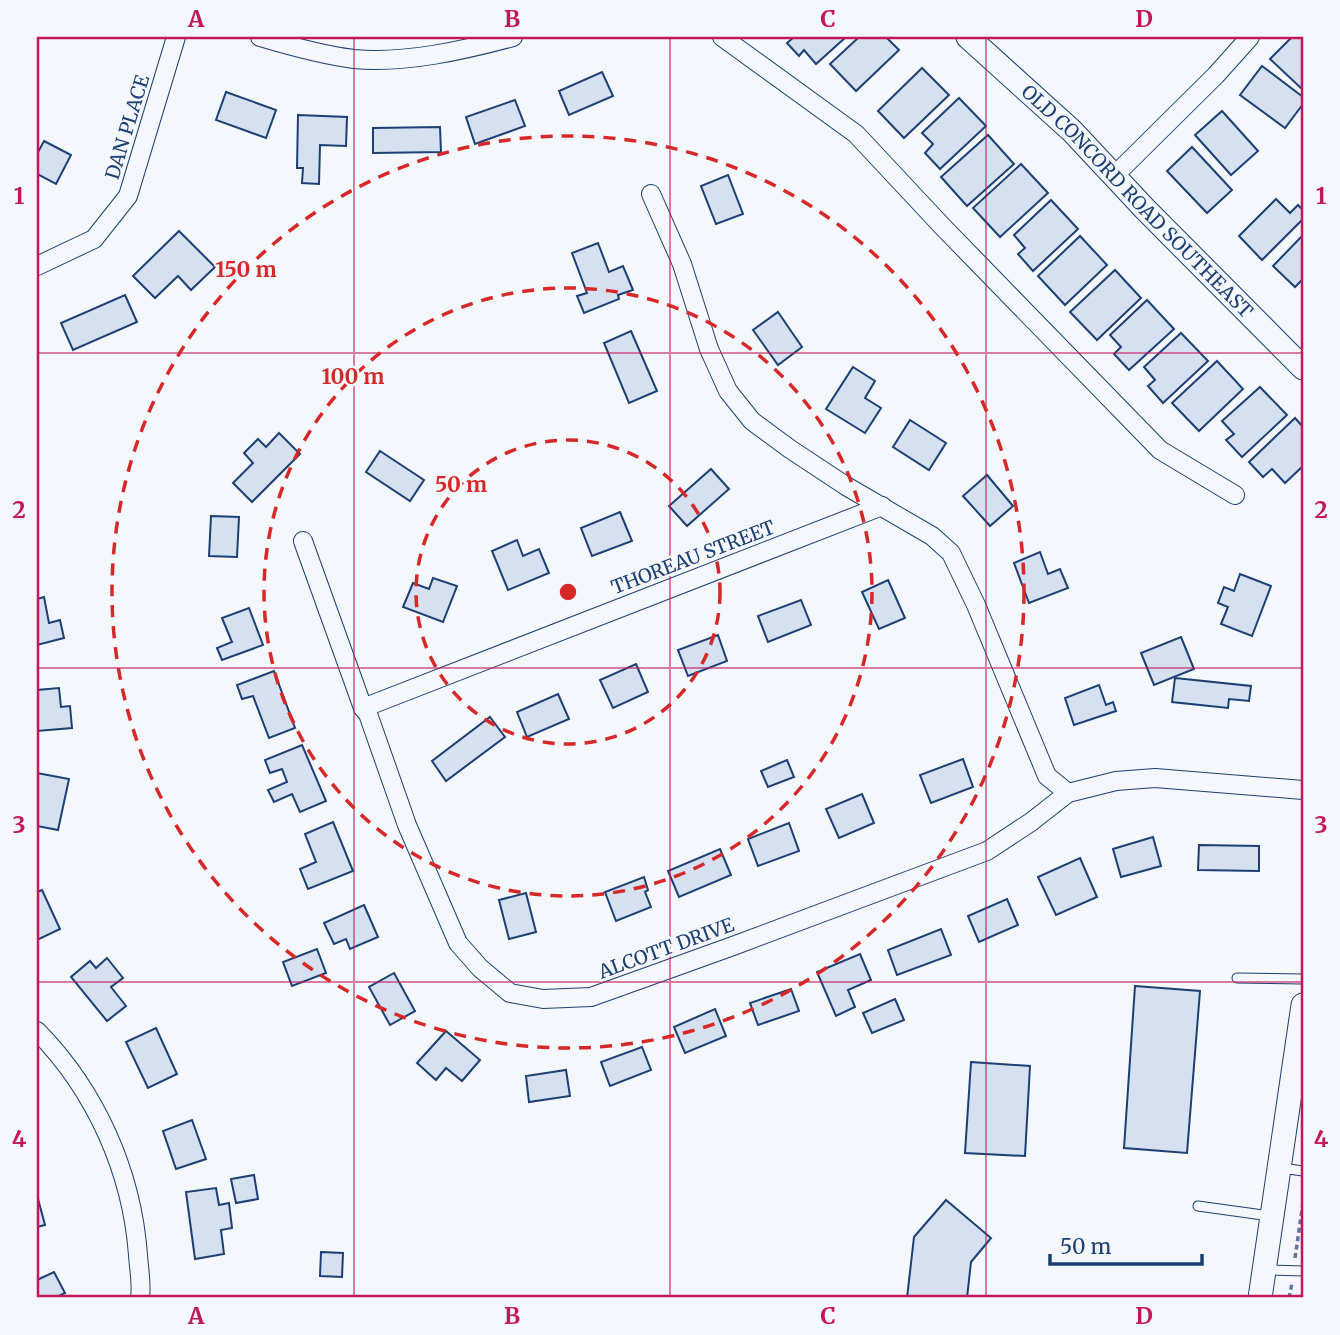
<svg xmlns="http://www.w3.org/2000/svg" width="1340" height="1335" viewBox="0 0 1340 1335" font-family="Merriweather,serif">
<rect width="100%" height="100%" fill="#f4f7fb"/>
<!-- building -->
<g fill="#d5e0f0" stroke="#1d3f73" stroke-width="2">
<polygon points="794,37 846,37 816,64 804,50 799,56 787,43"/>
<polygon points="859,37 886,37 899,50 856,91 830,64"/>
<polygon points="1292,37 1300,37 1303,40 1303,90 1270,59"/>
<polygon points="1262,66 1303,97 1303,104 1285,128 1240,95"/>
<polygon points="922,68 949,95 904,138 878,111"/>
<polygon points="602,72 613,96 569,115 559,91"/>
<polygon points="226,92 276,110 266,138 216,120"/>
<polygon points="959,98 986,126 940,169 925,153 933,144 922,133"/>
<polygon points="515,100 525,126 475,144 466,117"/>
<polygon points="1222,111 1258,151 1231,175 1195,135"/>
<polygon points="298,115 347,117 346,146 320,145 319,184 302,183 303,168 297,168"/>
<polygon points="440,127 441,152 373,153 373,128"/>
<polygon points="988,135 1014,164 967,206 941,177"/>
<polygon points="44,141 71,155 56,184 37,174 37,154"/>
<polygon points="1192,147 1232,190 1207,213 1167,171"/>
<polygon points="1021,164 1048,193 1000,237 973,208"/>
<polygon points="728,175 743,214 716,224 701,186"/>
<polygon points="1276,199 1290,213 1298,205 1303,210 1303,219 1262,260 1239,236"/>
<polygon points="1051,200 1078,229 1033,271 1018,254 1025,248 1014,235"/>
<polygon points="179,231 215,267 191,290 178,276 155,298 133,276"/>
<polygon points="1303,235 1303,279 1295,287 1273,266"/>
<polygon points="1080,236 1107,265 1065,305 1038,276"/>
<polygon points="598,243 609,272 623,266 633,290 618,295 619,299 584,313 577,296 587,293 572,253"/>
<polygon points="1115,270 1141,298 1097,340 1070,312"/>
<polygon points="125,295 137,322 73,350 61,323"/>
<polygon points="1147,300 1174,329 1129,370 1114,354 1121,347 1110,335"/>
<polygon points="778,312 802,347 778,365 753,330"/>
<polygon points="631,331 657,391 629,403 604,343"/>
<polygon points="1181,333 1208,361 1163,403 1148,386 1155,380 1144,367"/>
<polygon points="1217,361 1243,389 1199,431 1172,403"/>
<polygon points="853,367 875,381 865,398 881,408 865,433 826,409"/>
<polygon points="1260,387 1287,415 1242,457 1226,440 1234,434 1222,421"/>
<polygon points="1295,418 1303,427 1303,466 1285,483 1272,469 1263,477 1249,462"/>
<polygon points="910,420 946,443 929,470 893,447"/>
<polygon points="279,433 300,454 252,502 233,483 253,463 244,453 258,439 266,447"/>
<polygon points="380,451 424,480 410,501 366,472"/>
<polygon points="711,469 729,489 687,526 669,506"/>
<polygon points="987,475 1013,506 990,526 963,496"/>
<polygon points="620,512 632,541 592,556 581,528"/>
<polygon points="211,516 239,517 237,557 209,556"/>
<polygon points="517,540 523,556 539,549 549,573 508,590 492,551"/>
<polygon points="1040,552 1048,574 1060,569 1068,588 1029,603 1014,563"/>
<polygon points="1240,574 1271,586 1252,636 1221,624 1228,607 1218,603 1224,587 1234,591"/>
<polygon points="433,578 457,586 443,622 403,607 413,583 429,589"/>
<polygon points="888,580 905,618 879,629 862,592"/>
<polygon points="44,597 49,623 60,620 64,638 37,645 37,599"/>
<polygon points="801,600 811,625 768,642 758,616"/>
<polygon points="249,608 263,645 222,660 217,648 232,642 222,618"/>
<polygon points="718,635 727,661 688,676 678,650"/>
<polygon points="1181,637 1194,669 1154,685 1141,653"/>
<polygon points="636,664 648,692 613,708 600,680"/>
<polygon points="274,671 295,728 269,738 253,696 242,699 237,685"/>
<polygon points="1175,678 1251,686 1249,701 1229,699 1228,708 1172,702"/>
<polygon points="1099,685 1106,705 1113,702 1116,711 1074,725 1065,698"/>
<polygon points="59,688 61,707 70,706 72,728 37,731 37,690"/>
<polygon points="558,694 569,719 527,737 517,712"/>
<polygon points="490,717 505,737 446,781 432,761"/>
<polygon points="302,745 326,801 300,812 292,794 274,802 268,790 287,782 282,769 270,773 265,760"/>
<polygon points="963,759 973,787 931,803 920,775"/>
<polygon points="787,760 794,777 768,787 761,771"/>
<polygon points="37,773 69,779 58,830 37,826"/>
<polygon points="862,794 874,823 839,838 826,809"/>
<polygon points="333,822 353,871 308,889 300,869 316,862 305,834"/>
<polygon points="789,823 799,851 758,866 748,839"/>
<polygon points="1153,837 1161,866 1121,877 1113,849"/>
<polygon points="1199,845 1259,846 1259,871 1198,870"/>
<polygon points="720,849 731,875 679,897 668,871"/>
<polygon points="1080,858 1097,897 1056,915 1038,877"/>
<polygon points="644,877 648,890 645,892 651,907 616,921 605,892"/>
<polygon points="42,890 60,929 37,940 37,892"/>
<polygon points="526,893 536,932 509,939 499,900"/>
<polygon points="1007,899 1018,925 979,942 968,916"/>
<polygon points="364,905 378,937 350,949 346,939 334,944 324,923"/>
<polygon points="941,929 951,955 897,975 888,950"/>
<polygon points="317,949 326,973 292,986 283,962"/>
<polygon points="860,954 871,980 848,990 855,1007 836,1016 817,972"/>
<polygon points="107,958 123,978 111,987 126,1006 107,1021 71,977 90,961 96,968"/>
<polygon points="394,973 415,1011 390,1025 369,987"/>
<polygon points="1135,986 1200,991 1187,1153 1124,1148"/>
<polygon points="791,989 799,1011 758,1025 750,1003"/>
<polygon points="895,999 904,1020 872,1033 863,1013"/>
<polygon points="715,1009 726,1036 685,1053 674,1027"/>
<polygon points="156,1028 177,1074 148,1088 126,1042"/>
<polygon points="446,1031 480,1060 462,1081 446,1068 436,1080 417,1063"/>
<polygon points="642,1047 651,1070 610,1086 601,1062"/>
<polygon points="971,1062 1030,1066 1025,1156 965,1153"/>
<polygon points="566,1070 570,1096 529,1102 526,1076"/>
<polygon points="192,1120 206,1159 176,1169 163,1131"/>
<polygon points="254,1175 258,1199 236,1203 231,1179"/>
<polygon points="216,1188 219,1205 229,1203 232,1228 221,1230 224,1254 195,1259 186,1192"/>
<polygon points="37,1195 45,1225 37,1227"/>
<polygon points="946,1200 991,1238 971,1262 967,1298 907,1298 914,1237"/>
<polygon points="321,1252 343,1253 342,1277 320,1276"/>
<polygon points="54,1272 65,1293 55,1298 37,1298 37,1280"/>
</g>
<g fill="none" stroke-linecap="round" stroke-linejoin="round">
<defs>
<g id="service">
<polyline points="1237,978 1303,979"/>
<polyline points="1281,1168 1303,1171"/>
<polyline points="1198,1206 1270,1216"/>
<polyline points="1266,1270 1303,1271"/>
</g>
<g id="minor">
<path d="M260,37c30,9 62,18 94,22 50,5 111,-9 159,-22"/>
<polyline points="722,37 856,134 942,226 1160,450 1235,495"/>
<polyline points="1114,176 1216,75 1250,37"/>
<polyline points="651,194 682,264 709,349 728,391 752,421 790,449 846,486 932,536 951,553 976,605 1047,776 1068,793"/>
<polyline points="37,266 94,239 128,196 176,37"/>
<polyline points="303,541 363,708 368,714 407,825 458,943 480,968 510,993 543,999 591,997 733,946 987,851 1031,822 1068,793 1116,781 1155,778 1303,790"/>
<polyline points="363,708 882,506"/>
<path d="M37,1031c59,60 95,141 101,224 1,15 4,29 2,43"/>
</g>
<g id="tertiary">
<path id="s1" d="M968,37l104,94 73,78 158,159"/>
<polyline points="1260,1298 1303,1005"/>
</g>
</defs>
<!-- service casing -->
<use href="#service" stroke="#1d3f73" stroke-width="11"/>
<!-- minor casing -->
<use href="#minor" stroke="#1d3f73" stroke-width="20"/>
<!-- tertiary casing -->
<use href="#tertiary" stroke="#1d3f73" stroke-width="25"/>
<!-- path -->
<g stroke="#5e769c" stroke-width="3.5" stroke-dasharray="5 3.5" stroke-linecap="butt">
<polyline points="1295,1258 1303,1203"/>
<polyline points="1289,1298 1292,1283"/>
</g>
<!-- service -->
<use href="#service" stroke="#f4f7fb" stroke-width="9"/>
<!-- minor -->
<use href="#minor" stroke="#f4f7fb" stroke-width="18"/>
<!-- tertiary -->
<use href="#tertiary" stroke="#f4f7fb" stroke-width="23"/>
</g>
<!-- grid -->
<path fill="none" stroke="#c2185b" stroke-width="2" stroke-opacity="0.55" d="M354,37v1261M670,37v1261M986,37v1261M37,353h1266M37,668h1266M37,982h1266"/>
<!-- distance rings -->
<g fill="none" stroke="#d62828" stroke-width="3.5" stroke-dasharray="12 9">
<circle cx="568" cy="592" r="152"/>
<circle cx="568" cy="592" r="304"/>
<circle cx="568" cy="592" r="456"/>
</g>
<g text-anchor="middle" dominant-baseline="central" stroke-width="5" stroke-linejoin="round" paint-order="stroke">
<!-- street labels -->
<g font-size="19" fill="#1d3f73" stroke="#f4f7fb">
<text transform="translate(127 127) rotate(-73)">DAN PLACE</text>
<text stroke="none"><textPath href="#s1" startOffset="236">OLD CONCORD ROAD SOUTHEAST</textPath></text>
<text transform="translate(693 557) rotate(-21)">THOREAU STREET</text>
<text transform="translate(666 948) rotate(-20)">ALCOTT DRIVE</text>
</g>
</g>
<circle cx="568" cy="592" r="10" fill="#d62828" stroke="#f4f7fb" stroke-width="3.5"/>
<g font-size="21" text-anchor="middle" font-weight="bold" fill="#d62828" stroke="#f4f7fb" stroke-width="5" stroke-linejoin="round" paint-order="stroke">
<text x="246" y="277">150 m</text>
<text x="353" y="384">100 m</text>
<text x="461" y="492">50 m</text>
</g>
<!-- border -->
<rect width="1340" height="1335" fill="none" stroke="#f4f7fb" stroke-width="77"/>
<!-- scale -->
<path d="M1050 1254v10h152v-10" fill="none" stroke="#1d3f73" stroke-width="3.5"/>
<text x="1060" y="1254" font-size="21" fill="#1d3f73" stroke="#f4f7fb" stroke-width="5" paint-order="stroke">50 m</text>
<rect x="38" y="38" width="1264" height="1258" fill="none" stroke="#c2185b" stroke-width="2.5"/>
<g font-size="23" text-anchor="middle" font-weight="bold" fill="#c2185b">
<text x="196" y="27">A</text>
<text x="512" y="27">B</text>
<text x="828" y="27">C</text>
<text x="1144" y="27">D</text>
<text x="19" y="204">1</text>
<text x="1321" y="204">1</text>
<text x="19" y="518">2</text>
<text x="1321" y="518">2</text>
<text x="19" y="833">3</text>
<text x="1321" y="833">3</text>
<text x="19" y="1147">4</text>
<text x="1321" y="1147">4</text>
<text x="196" y="1324">A</text>
<text x="512" y="1324">B</text>
<text x="828" y="1324">C</text>
<text x="1144" y="1324">D</text>
</g>
</svg>
